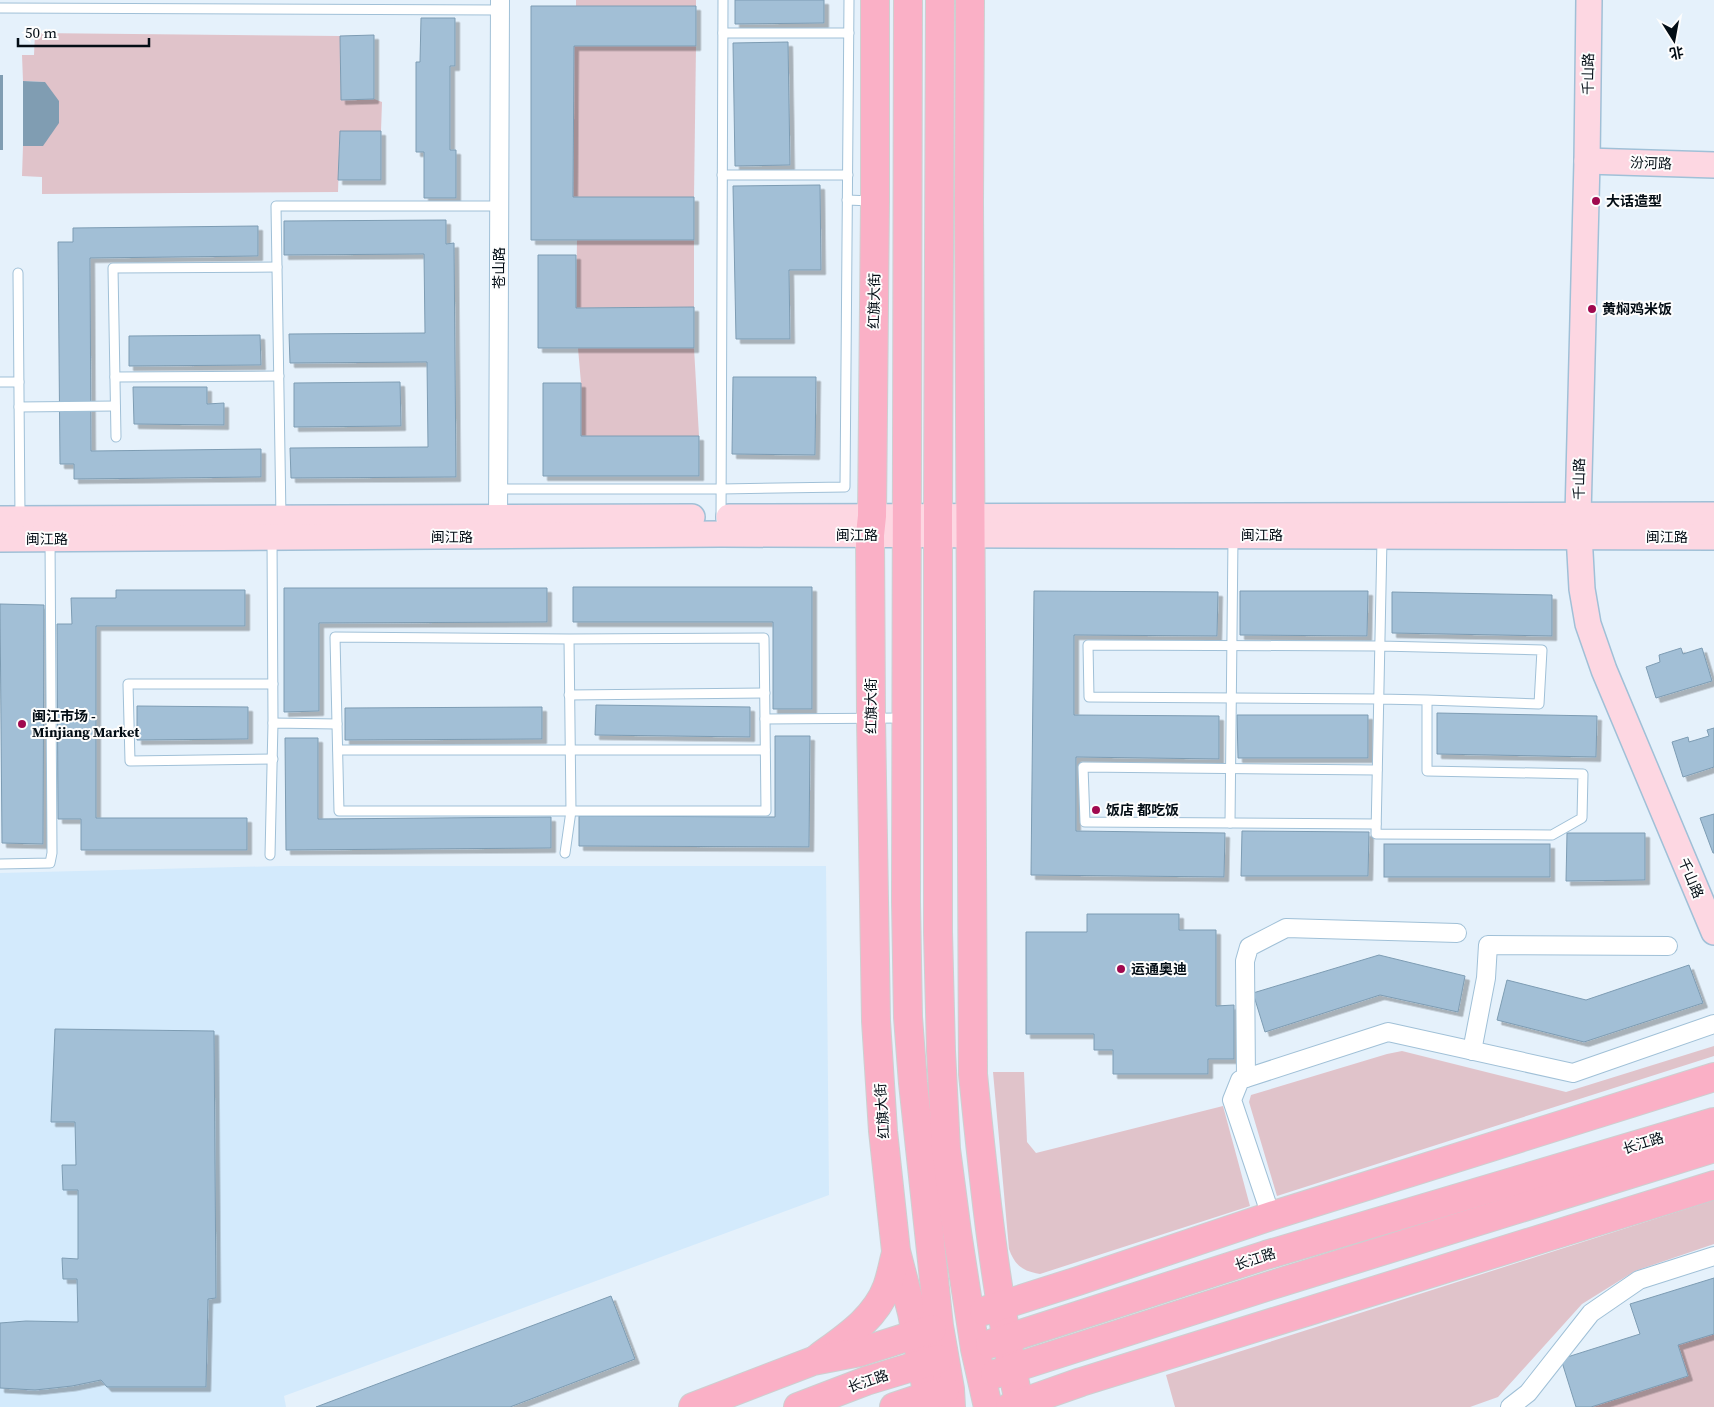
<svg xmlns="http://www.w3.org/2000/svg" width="1714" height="1407" viewBox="0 0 1714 1407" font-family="'Source Serif 4','Noto Sans SC',serif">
<defs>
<filter id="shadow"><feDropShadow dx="4.5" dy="4.5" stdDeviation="0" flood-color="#0004"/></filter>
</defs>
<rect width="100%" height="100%" fill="#e5f1fb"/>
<!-- built -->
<polygon fill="#d3eafc" points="281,866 826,866 829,1195 284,1396 286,1407 0,1407 0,873"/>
<!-- green -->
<g fill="#e0c3ca">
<rect x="576" y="0" width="120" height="6"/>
<polygon points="35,33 340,36 341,100 374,99 382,102 381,131 340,131 338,192 42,194 42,177 22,176 23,146 43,146 45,82 23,81 22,55 34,55"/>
<polygon points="574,46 696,46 694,197 573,197"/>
<polygon points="577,240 694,240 694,307 576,308"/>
<polygon points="578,348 694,348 699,436 581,436 581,383"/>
<polygon points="1714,1046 1714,1056 1277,1196 1249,1102 1251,1095 1387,1054 1402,1051 1566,1092"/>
<path d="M993,1072h31l3,70 9,11 187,-47 27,100 -210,68c-17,-3 -25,-8 -31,-25z"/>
<polygon points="1714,1200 1714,1244 1635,1271 1582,1304 1498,1397 1470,1407 1175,1407 1166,1375"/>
<polygon points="1714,1334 1714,1407 1591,1407 1688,1376 1678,1345"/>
</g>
<!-- water -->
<g fill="#809db2">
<rect x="0" y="75" width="3" height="75"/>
<polygon points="23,81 45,82 59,101 59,123 43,146 23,146"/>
</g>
<!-- building -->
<g fill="#a2bfd6" stroke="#7d9cb3" filter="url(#shadow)">
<polygon points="735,0 824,0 824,23 735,24"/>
<polygon points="531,6 696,6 696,46 574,46 573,197 694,197 694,240 531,240"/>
<polygon points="421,18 455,18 455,66 450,66 450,150 456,150 456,198 424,198 424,152 416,152 416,62 420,62"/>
<polygon points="374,35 374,99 341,100 340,36"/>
<polygon points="788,42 790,165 735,166 733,43"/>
<polygon points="340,131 381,131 381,180 338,180"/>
<polygon points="820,185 821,270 789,270 790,339 736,339 733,186"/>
<polygon points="446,220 446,244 454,243 456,477 291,478 290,448 428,447 427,362 290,363 289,334 425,333 424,254 284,255 284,221"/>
<polygon points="258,226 258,256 90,258 91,451 261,449 261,477 74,479 74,464 60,464 58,242 73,242 73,228"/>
<polygon points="538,255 576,255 576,308 694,307 694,348 538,348"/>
<polygon points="260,335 261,365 129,366 129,336"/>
<polygon points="733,377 816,377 815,455 732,454"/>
<polygon points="400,382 401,426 294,427 294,383"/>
<polygon points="543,383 581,383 581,436 699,436 699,476 543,476"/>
<polygon points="133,387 207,387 207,404 224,403 224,425 134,424"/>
<polygon points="573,587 812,587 812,709 773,709 773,622 573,622"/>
<polygon points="284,588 547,588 547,622 319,623 319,711 284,712"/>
<polygon points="116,590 245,590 245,626 96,626 96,818 247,818 247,850 81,850 81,819 58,819 57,624 72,624 71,598 116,598"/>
<polygon points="1034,591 1218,592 1217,636 1074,635 1074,715 1219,716 1219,759 1076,757 1076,831 1225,833 1224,877 1031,875"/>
<polygon points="1240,591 1368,591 1367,636 1240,635"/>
<polygon points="1392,592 1552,595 1552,636 1392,633"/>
<polygon points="0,604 44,605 43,844 2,843"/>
<polygon points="1681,648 1683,654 1702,648 1712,681 1656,698 1646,667 1660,662 1659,655"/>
<polygon points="596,705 750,707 750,737 595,735"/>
<polygon points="137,706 248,707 248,739 137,740"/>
<polygon points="542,707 542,739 345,740 345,708"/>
<polygon points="1437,713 1597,716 1596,757 1437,754"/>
<polygon points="1237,715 1368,715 1368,758 1238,758"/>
<polygon points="1714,728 1714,767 1683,777 1672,742 1688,737 1689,742 1709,736 1707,730"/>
<polygon points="775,736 810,736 809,847 579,846 579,816 775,817"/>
<polygon points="285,738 318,738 318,819 551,817 551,848 286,850"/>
<polygon points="1714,814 1714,853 1713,853 1700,818"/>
<polygon points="1242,831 1369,832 1368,876 1241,876"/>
<polygon points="1567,833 1645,833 1645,880 1566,881"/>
<rect x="1384" y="844" width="166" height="33"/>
<polygon points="1087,914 1179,914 1179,930 1216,930 1216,1006 1234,1005 1234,1059 1208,1059 1208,1074 1113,1074 1113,1050 1094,1050 1094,1034 1026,1034 1026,932 1087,932"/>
<polygon points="1379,955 1465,976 1458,1012 1380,995 1265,1032 1253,993"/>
<polygon points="1689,965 1703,1003 1584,1042 1497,1020 1507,980 1586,1000"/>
<polygon points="55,1029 214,1031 216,1298 208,1299 206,1387 107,1387 101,1380 72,1386 35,1390 0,1388 0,1323 26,1321 78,1322 77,1279 63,1279 62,1258 78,1259 78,1190 63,1190 62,1165 76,1165 75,1122 51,1122"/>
<polygon points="1714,1278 1714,1334 1678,1345 1688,1376 1591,1407 1576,1407 1561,1359 1640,1334 1630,1304"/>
<polygon points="611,1296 635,1359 510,1407 316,1407"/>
</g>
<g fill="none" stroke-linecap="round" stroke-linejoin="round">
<defs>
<g id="lane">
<polyline points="0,8 499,10"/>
<polyline points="723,33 849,33"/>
<polyline points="722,175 848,175"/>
<polyline points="847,200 872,201"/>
<polyline points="18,273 20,516"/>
<polyline points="115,377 279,376"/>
<polyline points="0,382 19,382"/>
<polyline points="19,407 115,406"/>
<polyline points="116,437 113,268 277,267"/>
<polyline points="498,489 721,489 845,487 849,0"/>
<polyline points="281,518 276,206 499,206"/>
<polyline points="721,520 723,0"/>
<polyline points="272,538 273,723"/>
<path d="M1382,539c-2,98 -4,196 -6,295l176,1 30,-17 1,-44 -156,-3v-71l112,4 3,-54 -162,-4 -292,-1 1,52 290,2 48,1"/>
<polyline points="569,639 335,637 339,811 571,811 569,639 764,638 765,719"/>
<polyline points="273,684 128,684 130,761 273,759"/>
<polyline points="569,695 765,693"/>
<polyline points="338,750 765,750"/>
<polyline points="1230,823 1233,538"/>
<polyline points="1376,824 1085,822 1083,767 1377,770"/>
<polyline points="565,853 571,811 766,811 765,719 904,718"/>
<polyline points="270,855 273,723 337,724"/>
<polyline points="0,864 50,863 52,853 50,539"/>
</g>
<g id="street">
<polyline points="498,528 500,0"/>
<polyline points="1472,1051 1486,978 1488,945 1668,946"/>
<polyline points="1246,1078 1245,961 1249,947 1286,928 1457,933"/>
<polyline points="1271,1216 1232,1100 1240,1080 1388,1032 1573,1073 1714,1024"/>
<polyline points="1510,1407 1528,1393 1591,1313 1639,1280 1714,1256"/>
</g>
<g id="secondary">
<polyline points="1589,0 1587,161 1578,516 1582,589 1588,624 1604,670 1714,932"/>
<polyline points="1587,161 1714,165"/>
<polyline points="729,517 1714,515"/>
<polyline points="0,519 692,517"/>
<polyline points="0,539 721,534 1714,537"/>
</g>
<g id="primary">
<polyline points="875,0 875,201 872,516 870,535 871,718 876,1021 883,1131 896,1251 912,1313 930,1407"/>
<polyline points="908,0 906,902 908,1017 913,1083 939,1326 950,1389 951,1407"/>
<polyline points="940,0 938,516 938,932 941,1051 946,1149 957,1232 975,1349 988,1407"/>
<path d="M970,0l-1,202 4,872c11,112 23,223 47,333"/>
<polyline points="984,1311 1078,1281 1271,1216 1714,1077"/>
<polyline points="990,1344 1266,1255 1714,1122"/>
<path d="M819,1357c26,-19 56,-38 68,-70 4,-11 6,-23 9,-34"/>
<polyline points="995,1374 1269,1286 1714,1148"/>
<polyline points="693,1407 813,1361 860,1352 932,1329"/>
<polyline points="798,1407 866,1381 939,1359"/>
<polyline points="894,1407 945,1390"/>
<polyline points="1010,1407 1081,1382 1714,1185"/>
</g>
</defs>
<!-- lane casing -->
<use href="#lane" stroke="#a0c0d7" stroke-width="11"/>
<!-- street casing -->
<use href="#street" stroke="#a0c0d7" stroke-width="20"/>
<!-- secondary casing -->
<use href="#secondary" stroke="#a0c0d7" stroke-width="28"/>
<!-- primary casing -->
<use href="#primary" stroke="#cdcfd0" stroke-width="30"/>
<!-- lane -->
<use href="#lane" stroke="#fff" stroke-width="9"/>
<!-- street -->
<use href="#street" stroke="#fff" stroke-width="18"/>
<!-- secondary -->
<use href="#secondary" stroke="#fdd7e2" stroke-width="25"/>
<!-- primary -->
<use href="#primary" stroke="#fab0c6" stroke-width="28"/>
</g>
<!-- markers -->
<g fill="#a0094f" stroke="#fdfdfd" stroke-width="2">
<circle cx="1596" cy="201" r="5"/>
<circle cx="1592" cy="309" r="5"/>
<circle cx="22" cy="724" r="5"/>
<circle cx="1096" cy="810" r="5"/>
<circle cx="1121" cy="969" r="5"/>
</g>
<g text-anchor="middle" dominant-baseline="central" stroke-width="4" stroke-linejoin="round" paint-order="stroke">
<!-- street labels -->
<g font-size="14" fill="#030d15" stroke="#fdfdfd">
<text transform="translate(1588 74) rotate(-89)">千山路</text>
<text transform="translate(1651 163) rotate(2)">汾河路</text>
<text transform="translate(499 268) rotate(-90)">苍山路</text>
<text transform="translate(874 301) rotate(-89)">红旗大街</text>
<text transform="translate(1579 479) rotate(-89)">千山路</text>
<text x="857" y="535">闽江路</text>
<text x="1262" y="535">闽江路</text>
<text x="452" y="537">闽江路</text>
<text x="1667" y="537">闽江路</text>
<text x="47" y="539">闽江路</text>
<text transform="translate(871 706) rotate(-90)">红旗大街</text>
<text transform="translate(1691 878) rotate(67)">千山路</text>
<text transform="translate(882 1111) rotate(-94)">红旗大街</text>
<text transform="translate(1643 1143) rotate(-17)">长江路</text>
<text transform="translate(1255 1259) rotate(-18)">长江路</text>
<text transform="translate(868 1381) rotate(-19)">长江路</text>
</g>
<!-- poi labels -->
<g font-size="14" font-weight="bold" fill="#030d15" stroke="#fdfdfd" text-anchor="start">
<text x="1606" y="201">大话造型</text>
<text x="1602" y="309">黄焖鸡米饭</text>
<text x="32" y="716">闽江市场 -<tspan x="32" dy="16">Minjiang Market</tspan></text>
<text x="1106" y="810">饭店 都吃饭</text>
<text x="1131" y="969">运通奥迪</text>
</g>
</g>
<!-- north arrow -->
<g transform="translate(1674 40) rotate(169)" stroke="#fdfdfd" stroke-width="4" paint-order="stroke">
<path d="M0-4L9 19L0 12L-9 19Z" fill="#030d15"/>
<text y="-8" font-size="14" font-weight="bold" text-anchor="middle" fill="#030d15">北</text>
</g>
<!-- scale -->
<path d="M18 38v8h131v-8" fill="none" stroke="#030d15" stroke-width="2.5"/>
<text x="25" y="38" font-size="15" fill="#030d15" stroke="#fdfdfd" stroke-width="4" paint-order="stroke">50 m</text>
</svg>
